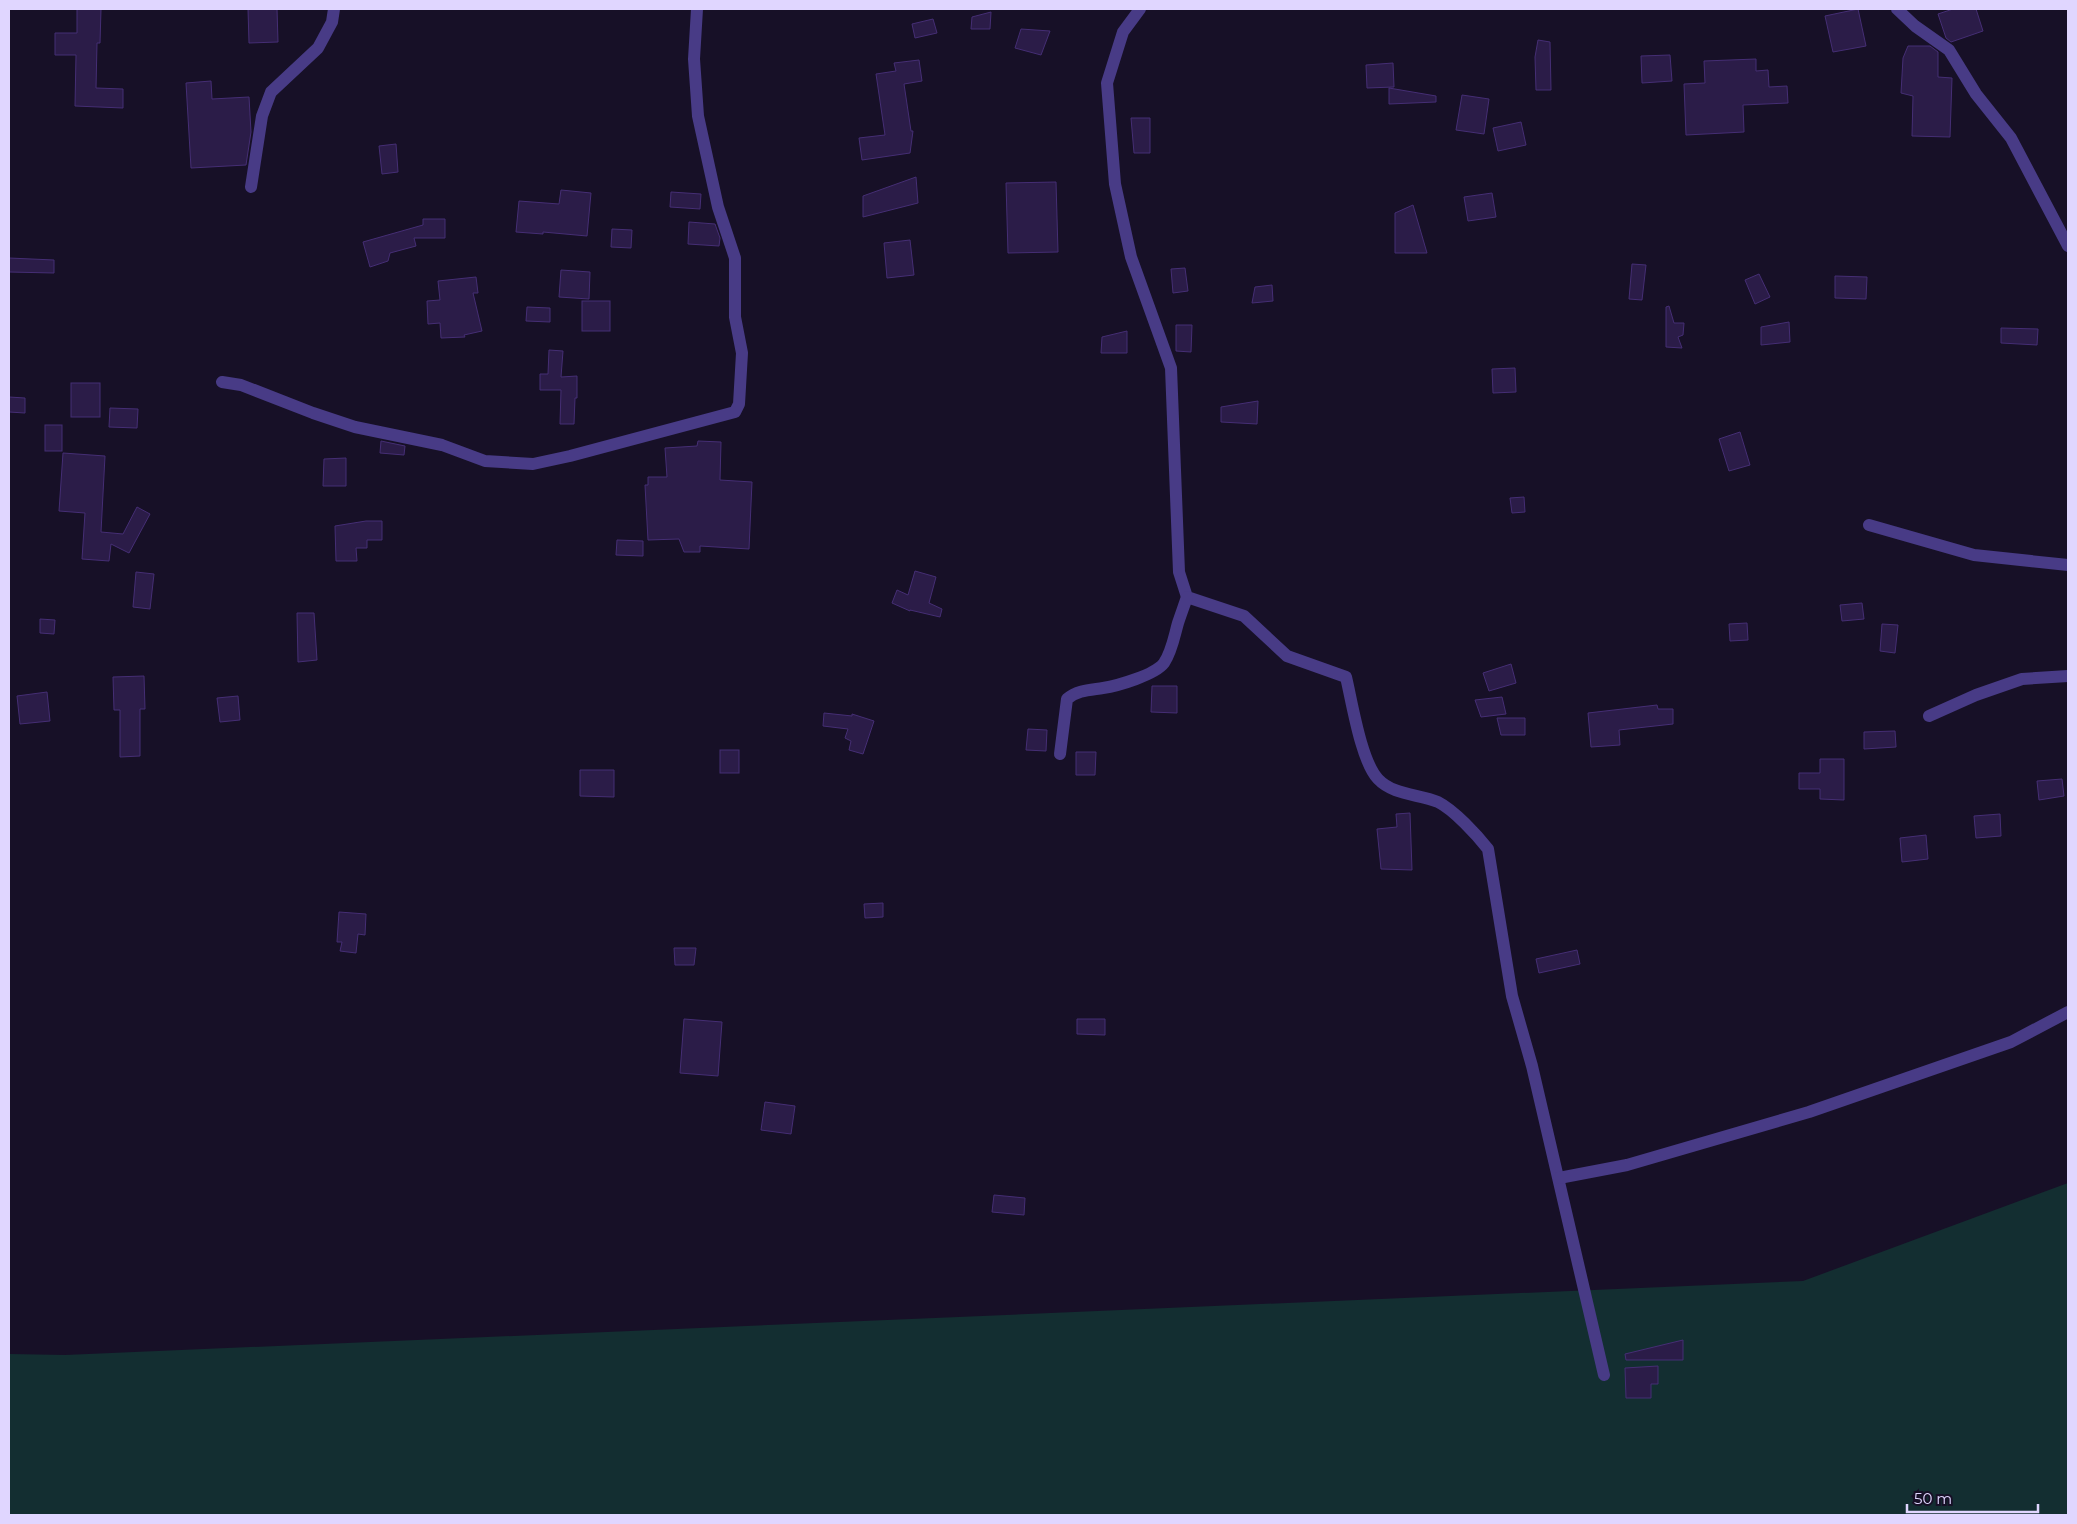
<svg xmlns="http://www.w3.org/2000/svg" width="2077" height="1524" viewBox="0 0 2077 1524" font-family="Montserrat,sans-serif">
<rect width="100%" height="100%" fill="#171027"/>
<!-- green -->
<polygon fill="#132e31" points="2068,1183 2068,1515 9,1515 9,1354 65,1355 1803,1281"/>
<!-- building -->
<g fill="#2b1c48" stroke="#452e74">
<polygon points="77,9 101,9 100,43 97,43 96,88 123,89 123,108 75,106 76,55 55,55 55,33 77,33"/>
<polygon points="248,9 277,9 278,42 249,43"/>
<polygon points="1858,9 1866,46 1833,52 1825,16"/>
<polygon points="1953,9 1976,9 1983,31 1951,42 1946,38 1938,14"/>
<polygon points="991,12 990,29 971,29 972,17"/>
<polygon points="933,19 937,33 915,38 912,24"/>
<polygon points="1021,29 1050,31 1041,55 1015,48"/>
<polygon points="1538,40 1550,42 1551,90 1536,90 1535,57"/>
<polygon points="1908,46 1930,46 1938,52 1938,77 1952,78 1950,137 1912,136 1913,96 1901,93 1903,58"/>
<polygon points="1670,55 1672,81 1642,83 1641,56"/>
<polygon points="1756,59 1756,71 1768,70 1769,87 1787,86 1788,103 1743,105 1744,132 1686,135 1684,84 1705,83 1704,61"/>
<polygon points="919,60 922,81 904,84 911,131 913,131 910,153 862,160 859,138 885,135 876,74 896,71 894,63"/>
<polygon points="1393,63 1394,87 1367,88 1366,65"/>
<polygon points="211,81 212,99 249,97 251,132 246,165 191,168 186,83"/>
<polygon points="1389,88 1436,96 1436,102 1389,104"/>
<polygon points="1462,95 1489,99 1484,134 1456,130"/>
<polygon points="1131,118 1150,118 1150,153 1134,153"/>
<polygon points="1521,122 1526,145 1498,151 1493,128"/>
<polygon points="396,144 398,172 382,174 379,146"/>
<polygon points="916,177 918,203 863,217 863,196"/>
<polygon points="1056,182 1058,252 1008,253 1006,183"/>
<polygon points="561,190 591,193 587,236 543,232 543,234 516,232 519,201 559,204"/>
<polygon points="671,192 701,194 700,209 670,207"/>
<polygon points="1492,193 1496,217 1468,221 1464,197"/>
<polygon points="1413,205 1427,253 1395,253 1395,213"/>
<polygon points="423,219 445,219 445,238 414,238 416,246 390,253 388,261 370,267 363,242 423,225"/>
<polygon points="689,222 715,224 720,238 719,246 688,244"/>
<polygon points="612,229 632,230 631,248 611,247"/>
<polygon points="910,240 914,275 887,278 884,243"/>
<polygon points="9,258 54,260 54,273 9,272"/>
<polygon points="1632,264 1646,265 1642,300 1629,299"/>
<polygon points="1185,268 1188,291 1173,293 1171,269"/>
<polygon points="561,270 590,272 589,299 559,297"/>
<polygon points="1759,274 1770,297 1755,304 1745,280"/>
<polygon points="1835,276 1867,277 1866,299 1835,298"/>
<polygon points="476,277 478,293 473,293 482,331 464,335 465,337 441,338 440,323 428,324 427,301 440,300 438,281"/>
<polygon points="1272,285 1273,301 1252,303 1255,287"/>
<rect x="582" y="301" width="28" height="30"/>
<polygon points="1669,306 1674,323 1684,323 1683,335 1678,337 1682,348 1666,347 1666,307"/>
<polygon points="527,307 550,308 550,322 526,321"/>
<polygon points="1789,322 1790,342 1761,345 1761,327"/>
<polygon points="1176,325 1192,325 1191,352 1176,351"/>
<polygon points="2001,328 2038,329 2037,345 2001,343"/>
<polygon points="1127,331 1127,353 1101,353 1102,337"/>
<polygon points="549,350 563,351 561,377 577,376 577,398 575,398 574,424 560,424 561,390 540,390 540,374 548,374"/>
<polygon points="1515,368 1516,392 1493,393 1492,369"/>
<rect x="71" y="383" width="29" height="34"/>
<polygon points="9,397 25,398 25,413 9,412"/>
<polygon points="1258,401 1257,424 1221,422 1221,407"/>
<polygon points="110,408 138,409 137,428 109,427"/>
<rect x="45" y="425" width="17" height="26"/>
<polygon points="1740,432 1750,465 1729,471 1719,439"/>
<polygon points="381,441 405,446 404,455 380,453"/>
<polygon points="698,441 721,442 720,480 752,482 749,549 700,546 700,552 684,552 679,539 648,540 645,485 648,485 648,477 667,477 665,448 697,446"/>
<polygon points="63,453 105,456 101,532 123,534 137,507 150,514 129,553 111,544 109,561 82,559 85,513 59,511"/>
<polygon points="346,458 346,486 323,486 324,459"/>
<polygon points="1524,497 1525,512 1512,513 1510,498"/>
<polygon points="366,521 382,521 382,540 367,540 367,548 356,548 357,561 336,561 335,526"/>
<polygon points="617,540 643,541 643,556 616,555"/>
<polygon points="915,571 936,577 929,603 942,609 940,617 910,610 910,611 892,603 897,590 908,595"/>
<polygon points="136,572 154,574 150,609 133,607"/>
<polygon points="1862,603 1864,619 1842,621 1840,605"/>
<polygon points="297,613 314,613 317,660 298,662"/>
<polygon points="40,619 55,620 54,634 40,633"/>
<polygon points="1747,623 1748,640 1730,641 1729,624"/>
<polygon points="1882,624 1898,625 1895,653 1880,651"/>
<polygon points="1511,664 1516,683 1489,691 1483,673"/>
<polygon points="144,676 145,709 140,709 140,756 120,757 120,710 114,710 113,677"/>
<polygon points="1152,686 1177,686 1177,713 1151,712"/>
<polygon points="47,692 50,721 20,724 17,696"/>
<polygon points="238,696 240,720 220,722 217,698"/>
<polygon points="1502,697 1506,714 1481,717 1475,700"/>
<polygon points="1657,705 1658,709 1673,709 1673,724 1619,730 1620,745 1591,747 1588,713"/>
<polygon points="824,713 852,716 852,714 874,721 863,754 849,750 851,741 845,738 848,729 823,726"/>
<polygon points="1497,718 1525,718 1525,735 1501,735"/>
<polygon points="1028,729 1047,730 1046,751 1026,750"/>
<polygon points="1895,731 1896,747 1864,749 1864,732"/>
<rect x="720" y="750" width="19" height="23"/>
<polygon points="1076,752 1096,752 1095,775 1076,775"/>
<polygon points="1820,759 1844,759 1844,800 1820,799 1820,789 1799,789 1799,773 1820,773"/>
<polygon points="580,770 614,770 614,797 580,796"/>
<polygon points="2062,779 2064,796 2039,800 2037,781"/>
<polygon points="1410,813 1412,870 1381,869 1377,829 1397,827 1396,814"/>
<polygon points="2000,814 2001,836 1976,838 1974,816"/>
<polygon points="1926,835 1928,859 1902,862 1900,838"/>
<polygon points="883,903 883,917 865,918 864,904"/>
<polygon points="339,912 366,914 365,935 358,934 356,953 340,951 342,942 337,942"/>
<polygon points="674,948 696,948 694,965 675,965"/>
<polygon points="1577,950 1580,964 1539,973 1536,959"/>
<polygon points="684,1019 722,1022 718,1076 680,1073"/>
<polygon points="1077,1019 1105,1019 1105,1035 1077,1034"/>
<polygon points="765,1102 795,1106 791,1134 761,1130"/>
<polygon points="994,1195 1025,1198 1024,1215 992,1212"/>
<polygon points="1683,1340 1683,1360 1626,1360 1625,1354"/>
<polygon points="1658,1366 1658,1384 1651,1384 1651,1398 1626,1398 1625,1368"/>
</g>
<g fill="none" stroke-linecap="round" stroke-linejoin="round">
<!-- minor -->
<g stroke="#483b86" stroke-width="12">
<path d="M1140,9l-17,23 -16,51 8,101 16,73 40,111 8,204 8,25 57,19 43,40 59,21c6,25 15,84 32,102 15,16 40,15 60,23 16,8 39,33 50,47l24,147 20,70 72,309"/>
<polyline points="1897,9 1915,26 1949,50 1976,94 2011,138 2068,246"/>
<polyline points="251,187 262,116 271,92 318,48 332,22 334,9"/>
<polyline points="222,382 241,385 313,413 355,427 442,445 485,461 533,464 570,456 735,412 739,404 742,353 735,317 735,258 718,207 698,116 694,59 697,9"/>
<polyline points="1869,525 1974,555 2068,565"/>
<polyline points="1929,716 1976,695 2022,679 2068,676"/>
<path d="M1060,754l7,-55c10,-9 23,-9 36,-11 14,-2 52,-13 61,-25 8,-12 10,-26 14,-40 3,-9 6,-17 9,-26"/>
<polyline points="1559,1178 1627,1165 1809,1112 2011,1042 2068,1012"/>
</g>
</g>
<!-- border -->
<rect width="2077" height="1524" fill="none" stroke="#e0d6ff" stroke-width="20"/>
<!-- scale -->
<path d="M1907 1504v8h131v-8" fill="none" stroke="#e0d6ff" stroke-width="2.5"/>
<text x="1914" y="1504" font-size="15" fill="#e0d6ff" stroke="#171027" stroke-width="4" paint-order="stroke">50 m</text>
</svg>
